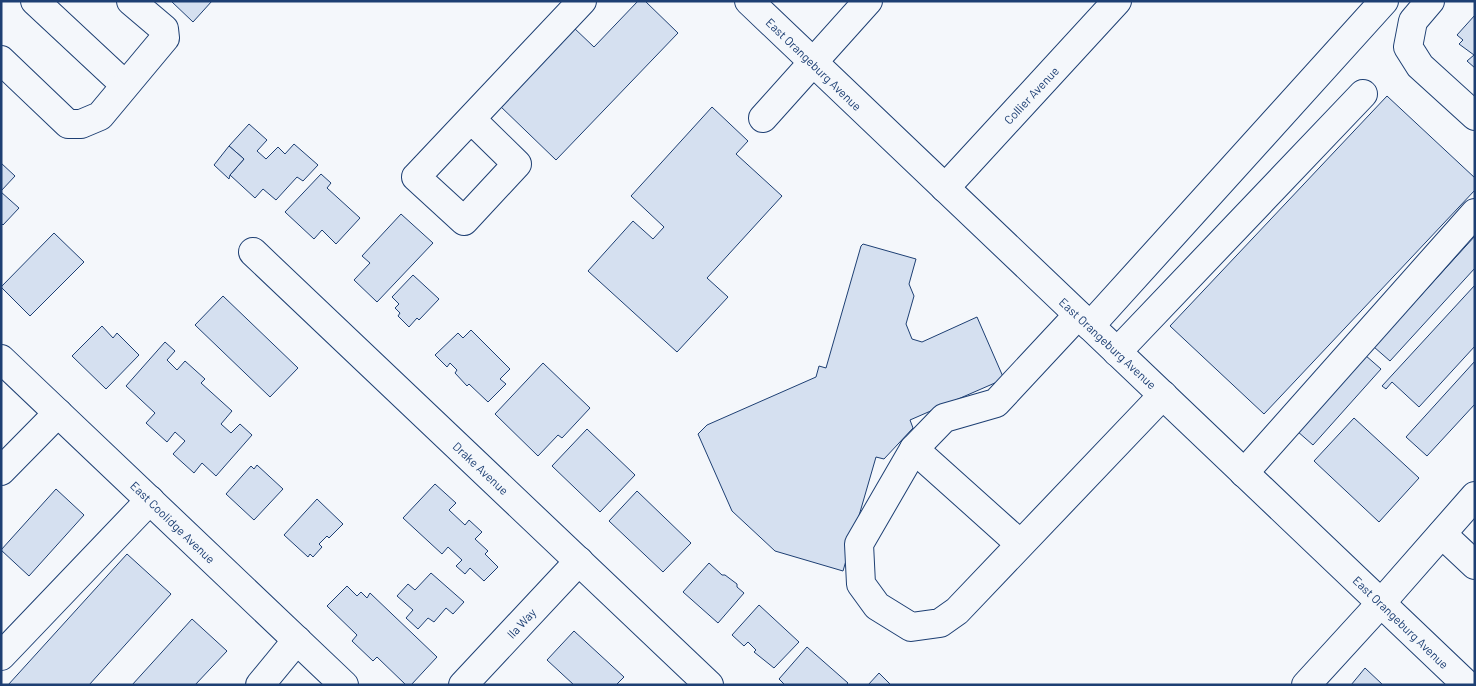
<svg xmlns="http://www.w3.org/2000/svg" width="1476" height="686" viewBox="0 0 1476 686" font-family="Barlow,sans-serif">
<rect width="100%" height="100%" fill="#f4f7fb"/>
<!-- building -->
<g fill="#d5e0f0" stroke="#1d3f73">
<polygon points="171,1 212,1 193,22"/>
<polygon points="638,1 645,1 678,33 556,160 498,104 573,27 594,47"/>
<polygon points="1475,15 1475,68 1467,61 1474,55 1459,44 1463,40 1457,35"/>
<polygon points="1387,96 1475,178 1475,190 1264,414 1170,326"/>
<polygon points="712,107 748,141 736,154 782,196 707,278 728,297 677,352 588,271 633,221 653,239 664,227 631,196"/>
<polygon points="249,124 267,140 257,151 266,159 278,147 285,154 294,144 318,165 303,181 297,177 276,200 263,189 255,198 230,175 244,159 229,146"/>
<polygon points="229,146 244,159 230,175 229,179 214,165"/>
<polygon points="1,163 15,176 1,191"/>
<polygon points="321,174 331,183 327,188 360,218 336,244 322,230 314,239 285,212"/>
<polygon points="1,192 19,208 3,225 1,223"/>
<polygon points="401,214 433,243 377,302 354,280 370,263 362,256"/>
<polygon points="54,233 84,262 30,316 1,287"/>
<polygon points="1475,236 1475,268 1390,361 1374,347"/>
<polygon points="863,244 916,259 909,284 914,296 906,324 912,339 922,342 977,317 1004,379 910,420 913,428 884,459 876,457 843,571 775,551 732,511 698,434 707,425 816,377 819,366 826,368 861,246"/>
<polygon points="413,275 439,299 419,320 417,318 409,327 398,316 400,313 395,308 399,304 392,297"/>
<polygon points="1475,285 1475,346 1419,407 1392,382 1386,389 1382,386"/>
<polygon points="223,296 298,368 270,397 195,325"/>
<polygon points="102,326 113,338 117,333 139,355 106,389 72,356"/>
<polygon points="471,330 510,369 500,379 506,384 488,402 469,384 467,386 455,373 457,370 450,363 447,367 435,355 458,333 463,338"/>
<polygon points="165,342 175,351 167,360 177,370 185,361 205,379 201,383 232,411 221,424 231,433 240,424 252,435 216,476 202,463 194,473 173,454 185,441 175,432 167,442 146,423 155,413 126,386"/>
<polygon points="1365,355 1381,369 1313,445 1297,431"/>
<polygon points="1475,361 1475,404 1427,456 1406,437"/>
<polygon points="543,363 590,408 562,438 558,435 538,456 495,414"/>
<polygon points="1354,418 1419,478 1379,522 1314,461"/>
<polygon points="587,429 635,475 600,512 552,466"/>
<polygon points="257,465 283,489 254,520 226,494 251,466 254,469"/>
<polygon points="435,484 456,503 449,510 465,525 469,520 482,532 475,539 488,551 485,554 498,567 484,581 470,568 465,574 456,566 462,560 448,547 442,554 403,518"/>
<polygon points="56,489 84,515 29,576 1,550"/>
<polygon points="637,491 691,543 663,572 609,521"/>
<polygon points="317,499 343,524 329,538 327,536 319,544 322,547 313,557 310,554 308,557 284,535"/>
<polygon points="127,554 171,594 89,685 8,685"/>
<polygon points="709,563 722,575 725,575 737,584 737,587 744,593 718,623 683,592"/>
<polygon points="431,573 464,602 453,614 446,608 434,622 428,618 418,629 406,618 413,610 397,596 408,584 415,590"/>
<polygon points="347,586 357,596 361,592 367,598 370,593 437,657 411,685 406,685 377,657 373,661 352,641 357,635 327,606"/>
<polygon points="759,605 799,642 774,668 754,652 756,650 748,642 744,646 732,635"/>
<polygon points="192,619 227,651 195,685 132,685"/>
<polygon points="574,631 624,677 616,685 574,685 547,660"/>
<polygon points="807,647 848,683 846,685 785,685 779,679"/>
<polygon points="1365,668 1383,685 1351,685"/>
<polygon points="879,673 891,685 868,685"/>
</g>
<g fill="none" stroke-linecap="round" stroke-linejoin="round">
<defs>
<g id="minor">
<polyline points="35,1 125,85"/>
<polyline points="749,1 1467,685"/>
<polyline points="1430,1 1413,21 1408,47 1420,66 1475,116"/>
<polyline points="1,60 68,124 81,124 100,116 165,38 164,29 131,1"/>
<polyline points="763,118 868,1"/>
<polyline points="471,119 517,164 464,221 416,177 582,1"/>
<polyline points="945,188 1117,1"/>
<polyline points="253,252 709,685"/>
<polyline points="1078,315 996,403 944,418 914,449 859,544 861,584 877,606 911,627 940,623 957,611 1163,395"/>
<polyline points="1090,326 1384,1"/>
<polyline points="1117,352 1363,94"/>
<polyline points="1,359 344,685"/>
<polyline points="914,449 1020,544"/>
<polyline points="1,471 58,413"/>
<polyline points="1244,473 1475,213"/>
<polyline points="1442,534 1475,565"/>
<polyline points="1,656 150,500"/>
<polyline points="260,685 297,640"/>
<polyline points="463,685 579,561"/>
<polyline points="1306,685 1381,603 1475,496"/>
</g>
</defs>
<!-- minor casing -->
<use href="#minor" stroke="#1d3f73" stroke-width="30"/>
<!-- minor -->
<use href="#minor" stroke="#f4f7fb" stroke-width="28"/>
</g>
<g text-anchor="middle" dominant-baseline="central" stroke-width="4" stroke-linejoin="round" paint-order="stroke">
<!-- street labels -->
<g font-size="12" fill="#1d3f73" stroke="#f4f7fb">
<text transform="translate(814 64) rotate(44)">East Orangeburg Avenue</text>
<text transform="translate(1031 95) rotate(-47)">Collier Avenue</text>
<text transform="translate(1108 343) rotate(43)">East Orangeburg Avenue</text>
<text transform="translate(481 468) rotate(43)">Drake Avenue</text>
<text transform="translate(173 522) rotate(44)">East Coolidge Avenue</text>
<text transform="translate(1401 622) rotate(44)">East Orangeburg Avenue</text>
<text transform="translate(521 623) rotate(-47)">Ila Way</text>
</g>
</g>
<!-- border -->
<rect width="1476" height="686" fill="none" stroke="#1d3f73" stroke-width="5"/>
</svg>
